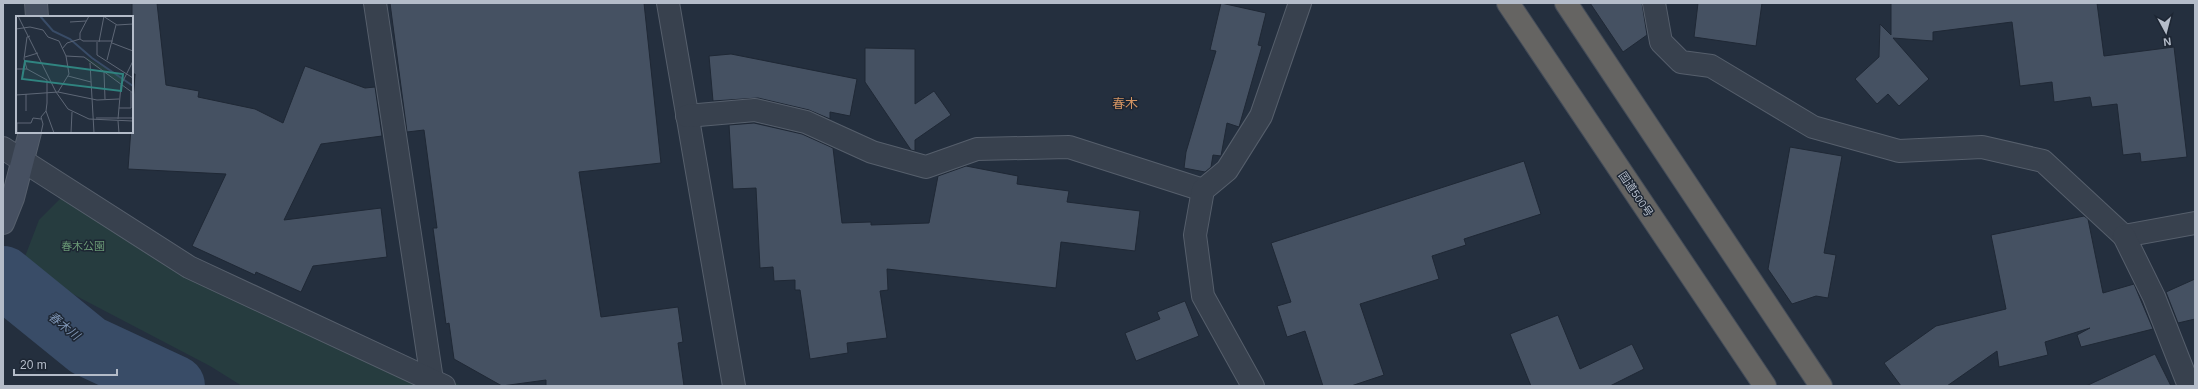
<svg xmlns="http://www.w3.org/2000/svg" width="2198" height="389" viewBox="0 0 2198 389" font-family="Arial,'Noto Sans JP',sans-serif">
<rect width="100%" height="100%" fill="#242f3e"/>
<!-- green -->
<polygon fill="#263c3f" points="75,184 197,263 255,292 462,386 242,386 210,366 21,267 39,220"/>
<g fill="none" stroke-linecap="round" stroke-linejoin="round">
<!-- river -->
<polyline stroke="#394c67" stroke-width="62" points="3,277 88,346 174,386"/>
</g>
<!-- building -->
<g fill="#455162" stroke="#1f2835">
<polygon points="132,3 157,3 166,85 199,91 198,97 255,109 283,123 305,66 365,88 375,87 382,136 321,144 284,220 381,208 387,257 313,266 301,292 256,272 255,275 192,246 226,174 128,169 135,74 132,74"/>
<polygon points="390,3 644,3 661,163 579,172 601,317 678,307 683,342 678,343 684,386 546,386 546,380 502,386 454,359 449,323 446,324 433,228 437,228 424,130 407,132"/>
<polygon points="1221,3 1266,13 1258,45 1262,46 1239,127 1227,123 1221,156 1213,155 1211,167 1205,172 1184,168 1186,152 1216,51 1210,50"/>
<polygon points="1590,3 1642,3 1647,35 1623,52"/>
<polygon points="1698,3 1762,3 1756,46 1694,37"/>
<polygon points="1891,3 2097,3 2104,56 2174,47 2187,157 2141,162 2140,153 2123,155 2117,104 2092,107 2090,97 2054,102 2052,82 2020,86 2012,22 1933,32 1933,41 1893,38 1929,79 1899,106 1888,94 1877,104 1855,79 1879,57 1880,24 1891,35"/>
<polygon points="865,48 915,49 915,104 934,91 951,115 915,140 915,151 911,150 865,82"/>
<polygon points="731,54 857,79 850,116 830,112 830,119 809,110 758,98 713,101 709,56"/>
<polygon points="754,123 802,134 833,148 842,223 871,222 871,225 929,223 938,176 966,166 1018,176 1017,184 1069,191 1067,202 1140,211 1135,251 1061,242 1056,288 887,269 888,290 880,291 887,338 847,343 848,353 810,359 800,290 795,290 795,280 774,281 773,267 760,268 756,188 733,189 729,125"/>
<polygon points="1790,147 1842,156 1824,253 1836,255 1828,298 1816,296 1792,304 1768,269"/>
<polygon points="1524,161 1541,214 1464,239 1466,245 1432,256 1439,279 1360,304 1384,375 1351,386 1323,386 1305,331 1287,337 1277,306 1291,302 1271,243"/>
<polygon points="2084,216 2088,219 2103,293 2134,284 2153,329 2081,347 2077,335 2090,328 2045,342 2048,355 1999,367 1997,351 1947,386 1901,386 1884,363 1936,326 2006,309 1991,235"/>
<polygon points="2195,279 2195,319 2178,323 2166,292"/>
<polygon points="1185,301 1199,336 1136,361 1125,333 1160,319 1157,312"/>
<polygon points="1558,315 1580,369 1632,344 1644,369 1610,386 1531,386 1510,334"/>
<polygon points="2155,354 2171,386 2086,386"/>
</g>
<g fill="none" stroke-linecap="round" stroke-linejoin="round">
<defs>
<g id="minor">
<polyline points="375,3 432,380"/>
<polyline points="668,3 734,386"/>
<polyline points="1654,3 1661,42 1681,62 1711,66 1813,127 1899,151 1982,147 2043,161 2124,236 2195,223"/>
<polyline points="687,116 755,110 806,122 872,152 926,167 977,149 1069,147 1203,190"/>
<polyline points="3,148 189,267 444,386"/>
<polyline points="2124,236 2154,297 2189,386"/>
<polyline points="1253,386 1203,296 1195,235 1203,190 1227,170 1261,116 1300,3"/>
</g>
<g id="secondary">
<polyline points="36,3 37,17"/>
<polyline points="3,223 13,198 30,132"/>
</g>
<g id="trunk">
<polyline points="1508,3 1765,386"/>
<polyline points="1566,3 1821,386"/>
</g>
</defs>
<!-- minor casing -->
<use href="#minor" stroke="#565f6c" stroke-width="24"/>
<!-- secondary casing -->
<use href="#secondary" stroke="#565f6c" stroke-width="24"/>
<!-- trunk casing -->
<use href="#trunk" stroke="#434c59" stroke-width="24"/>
<!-- minor -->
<use href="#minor" stroke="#38414e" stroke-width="22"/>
<!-- secondary -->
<use href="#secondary" stroke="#465061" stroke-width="22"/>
<!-- trunk -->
<use href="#trunk" stroke="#656462" stroke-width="22"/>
</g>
<g text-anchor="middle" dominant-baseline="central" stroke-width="3" stroke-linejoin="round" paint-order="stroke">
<!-- street labels -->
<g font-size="11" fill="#b4bcc9" stroke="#1d2633">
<text transform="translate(1636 194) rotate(56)">国道500号</text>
</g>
<!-- park labels -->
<g font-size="11" fill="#6b9a76" stroke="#1d2633">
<text x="83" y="246">春木公園</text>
</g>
<!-- water labels -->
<g font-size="12" font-style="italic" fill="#7c92b1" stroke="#1d2633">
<text transform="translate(64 326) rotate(39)">春木川</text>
</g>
<!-- quarter labels -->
<g font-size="13" fill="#d59563" stroke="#1d2633">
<text x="1125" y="103">春木</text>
</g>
</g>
<!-- overview -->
<g transform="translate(16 16)">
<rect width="117" height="117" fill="#242f3e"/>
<path d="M70,41l23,13 13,9 -1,2 -2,1 -30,-19z" fill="#263c3f"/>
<path fill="none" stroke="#394c67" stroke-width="2" d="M24,0l13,15 17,8 22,19 41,28"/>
<path fill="none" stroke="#5e6776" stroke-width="1" d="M2,0l38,76 12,17 21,10 44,2M87,0l14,9 16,-1M54,6l16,-1M0,13l14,-2 13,3 5,7 11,4 7,15 18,1 49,36M64,23v-6l9,-17M81,26v13l36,23M83,26l5,-26M96,27l21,8M46,33l5,-6 13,-4 3,2h30M9,41l13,-4M91,44l9,-35M74,47l4,70M0,53h11l20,11v23l-1,8 -5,6 2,7 -2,9M11,53l-3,-10 3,-22 3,-1M88,56l1,27M52,60l23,6M42,76l11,-18 -3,-18M0,79l42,-3 39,8 22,-1M103,92h12v-16M10,95v-17M30,95l8,22M80,102h37M102,103l3,-34 12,-24M102,105l1,12M1,117v-10h14l2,-5 8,1M55,117l1,-21"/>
<path fill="#308480" fill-opacity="0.15" stroke="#308480" stroke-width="2" d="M9,45l98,13 -2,17 -99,-12z"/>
<rect width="117" height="117" fill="none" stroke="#b4bcc9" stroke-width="2"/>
</g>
<!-- border -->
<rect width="2198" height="389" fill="none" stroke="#b4bcc9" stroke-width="8"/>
<!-- north arrow -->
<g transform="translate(2166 32) rotate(173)" stroke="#1d2633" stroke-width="3" paint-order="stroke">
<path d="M0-3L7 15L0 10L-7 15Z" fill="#b4bcc9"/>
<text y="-6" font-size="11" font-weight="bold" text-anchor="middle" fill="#b4bcc9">N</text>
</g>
<!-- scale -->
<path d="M14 369v6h103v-6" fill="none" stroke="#b4bcc9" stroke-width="2"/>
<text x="20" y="369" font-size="12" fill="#b4bcc9" stroke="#1d2633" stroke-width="3" paint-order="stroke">20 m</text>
</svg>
